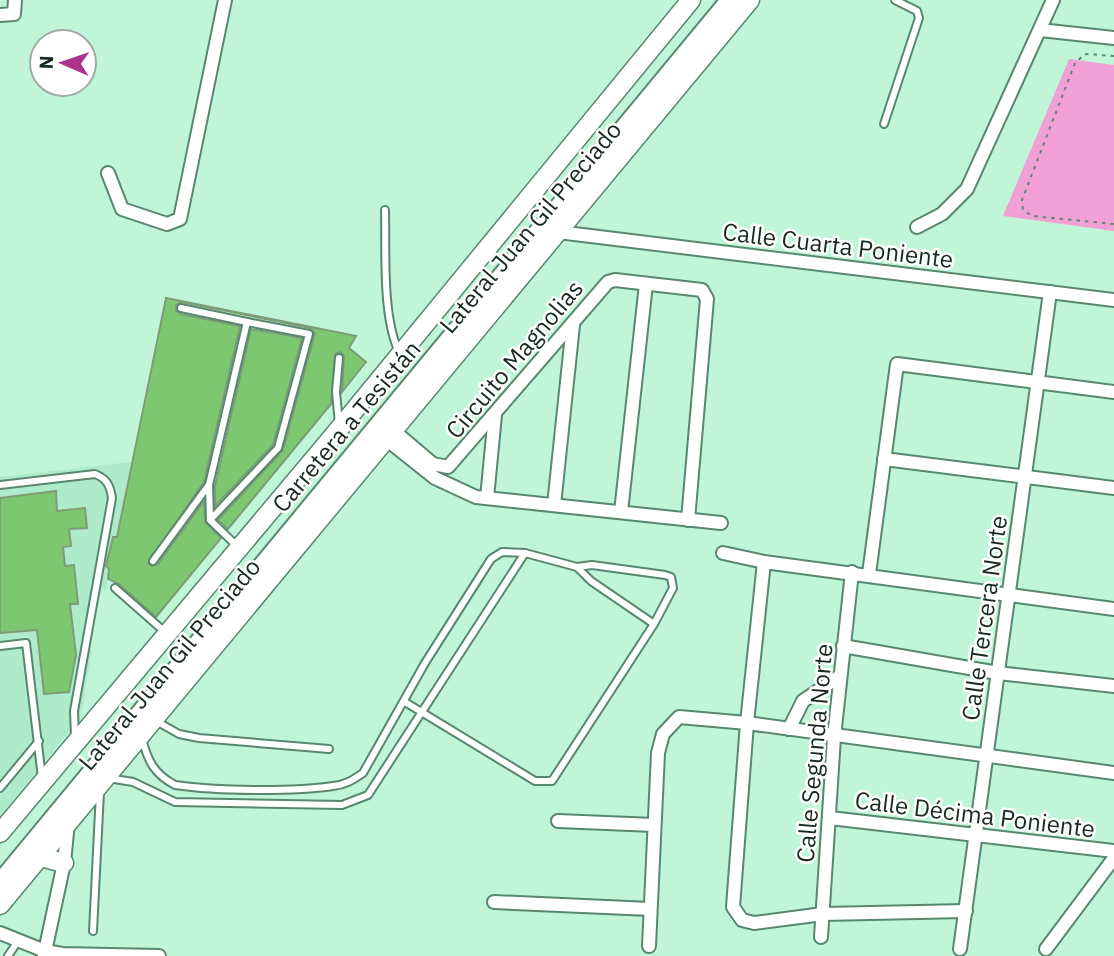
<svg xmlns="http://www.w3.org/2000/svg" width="1114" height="956" viewBox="0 0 1114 956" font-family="'IBM Plex Sans',sans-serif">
<rect width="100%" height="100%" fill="#c1f5d8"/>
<!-- built -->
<polygon fill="#aeebca" points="131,462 117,537 112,537 106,566 109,569 106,590 100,587 88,646 92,650 81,717 0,817 0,477"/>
<!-- green -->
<polygon fill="#f1a0d5" points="1069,59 1114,65 1114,231 1003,216"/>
<!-- building -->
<g fill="#7cc76f" stroke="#7d9d77" stroke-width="2">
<polygon points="166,298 356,336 349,348 366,362 342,392 344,356 340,352 335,354 331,404 228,529 218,520 283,450 315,333 310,328 182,302 176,305 176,310 180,314 240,326 204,482 148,563 152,566 158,564 204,501 205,522 221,538 156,617 119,584 108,579 109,569 106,566 113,537 117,537"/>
<polygon points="251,329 302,338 273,445 215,506 215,486"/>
<polygon points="56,491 57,511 85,508 87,528 69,529 71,546 63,547 65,566 74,565 78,604 70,604 76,655 69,692 44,694 37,630 0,633 0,498"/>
</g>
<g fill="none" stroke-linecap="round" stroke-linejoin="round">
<defs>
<g id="service">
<polyline points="884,124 919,18 917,11 895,0"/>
<path d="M385,210c1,41 -3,103 13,140"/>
<polyline points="181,308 247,322"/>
<polyline points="339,424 336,392 339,358"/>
<path d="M0,485l95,-11c12,5 15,11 17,24l-38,213 1,26"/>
<polyline points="210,520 278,448 309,334 247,322 209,485 210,520 237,546"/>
<polyline points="153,561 208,486"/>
<polyline points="115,588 166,633"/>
<polyline points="0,646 26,643 42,778"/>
<polyline points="405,702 535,781 552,781 654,624 673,588 671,577 665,575 592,565 577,567"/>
<polyline points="156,721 179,734 199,738 329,749"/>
<path d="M142,739c6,22 12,35 33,46 41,6 117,7 158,1 12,-1 20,-6 30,-13l62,-110 66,-104 11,-7 23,1 52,14 14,14 63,43"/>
<polyline points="108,778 133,782 175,802 342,805 368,795 525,553"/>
<polyline points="0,788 39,741"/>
<polyline points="93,931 100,792"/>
<polyline points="8,956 18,941"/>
</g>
<g id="minor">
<polyline points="0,15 14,14 15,0"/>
<polyline points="1040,30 1114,38"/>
<polyline points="108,173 122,209 167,224 180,219 225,0"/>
<polyline points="917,227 942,214 967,189 1053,0"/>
<polyline points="558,232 1114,300"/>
<polyline points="393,430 433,464 448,467 608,282 615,280 702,290 707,299 688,520"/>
<polyline points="386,439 435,478 476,497 721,523"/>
<polyline points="884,459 1114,488"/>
<polyline points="487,498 495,415"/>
<polyline points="554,505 573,325"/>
<polyline points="621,512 646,284"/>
<polyline points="723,553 764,562 1114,609"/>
<polyline points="764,562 747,723 733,907 742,920 754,923 823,914 966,911"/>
<polyline points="869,574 897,364 1114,392"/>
<polyline points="843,646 998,673 1114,686"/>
<polyline points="789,729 803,701 840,676"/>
<polyline points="830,818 1114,851"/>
<polyline points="558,821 654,825"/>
<polyline points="494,902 650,909"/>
<polyline points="0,933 45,951 62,954 159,956"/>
<polyline points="821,937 834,737 852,572"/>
<polyline points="649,946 658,753 663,734 679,717 747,723 1114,773"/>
<polyline points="960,949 1050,292"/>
<polyline points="1046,949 1114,858"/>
<polyline points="44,956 64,863 68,822"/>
</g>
<g id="secondary">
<polyline points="0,833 339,429 691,0"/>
<polyline points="41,857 64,863"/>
<polyline points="0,905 750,0"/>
</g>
<polyline id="primary" points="0,884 731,0"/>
</defs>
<!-- service casing -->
<use href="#service" stroke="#57886f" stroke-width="10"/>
<!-- minor casing -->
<use href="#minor" stroke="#57886f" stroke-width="16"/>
<!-- secondary casing -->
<use href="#secondary" stroke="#57886f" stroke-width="21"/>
<!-- primary casing -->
<use href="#primary" stroke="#57886f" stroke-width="23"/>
<!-- path -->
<polyline stroke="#638573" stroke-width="2" stroke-dasharray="3.5 5" stroke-linecap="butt" points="1114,56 1085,54 1075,63 1022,200 1023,210 1032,216 1114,224"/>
<!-- service -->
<use href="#service" stroke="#fff" stroke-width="6"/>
<!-- minor -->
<use href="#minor" stroke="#fff" stroke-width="12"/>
<!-- secondary -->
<use href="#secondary" stroke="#fff" stroke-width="18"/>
<!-- primary -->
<use href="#primary" stroke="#fff" stroke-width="19"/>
</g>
<g text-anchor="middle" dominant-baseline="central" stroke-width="5" stroke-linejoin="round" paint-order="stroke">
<!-- street labels -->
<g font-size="24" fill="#162a20" stroke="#fff">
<text transform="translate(530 227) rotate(-50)">Lateral Juan Gil Preciado</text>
<text transform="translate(838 245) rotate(7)">Calle Cuarta Poniente</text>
<text transform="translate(514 359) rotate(-50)">Circuito Magnolias</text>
<text transform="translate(346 426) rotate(-50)">Carretera a Tesistán</text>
<text transform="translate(984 618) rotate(-82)">Calle Tercera Norte</text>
<text transform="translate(169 664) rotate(-50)">Lateral Juan Gil Preciado</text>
<text transform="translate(814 753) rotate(-85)">Calle Segunda Norte</text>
<text transform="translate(975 814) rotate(7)">Calle Décima Poniente</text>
</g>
</g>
<!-- north arrow -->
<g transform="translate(63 63) rotate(272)"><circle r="33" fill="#ffffff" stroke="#a2aaa6" stroke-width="2"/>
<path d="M0-5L12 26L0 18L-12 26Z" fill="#ab338a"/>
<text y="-10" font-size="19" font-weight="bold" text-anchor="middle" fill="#162a20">N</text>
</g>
</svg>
